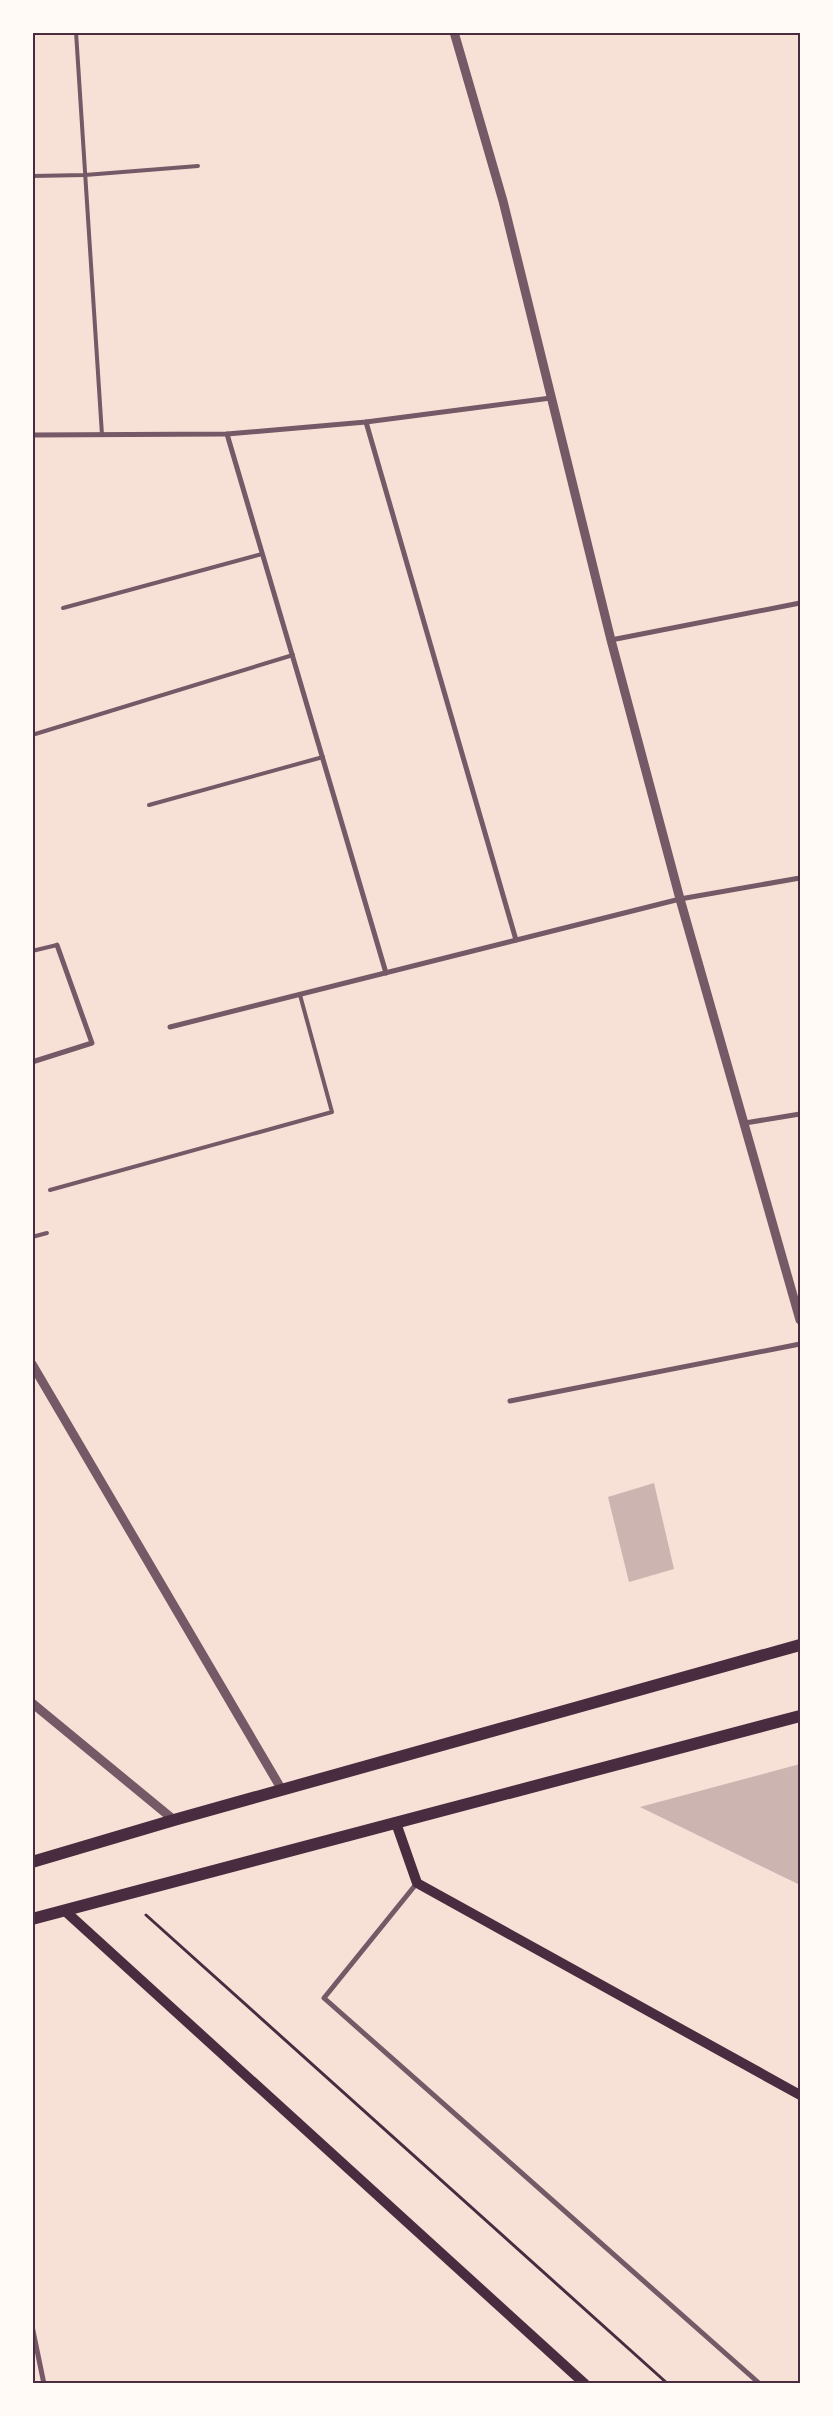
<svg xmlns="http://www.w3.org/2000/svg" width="833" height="2416" viewBox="0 0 833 2416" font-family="Georgia,serif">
<rect width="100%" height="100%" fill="#f7e1d7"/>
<!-- building -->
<g fill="#ccb4b1">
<polygon points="654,1483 674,1569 629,1582 608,1497"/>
<polygon points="800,1764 800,1885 640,1807"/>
</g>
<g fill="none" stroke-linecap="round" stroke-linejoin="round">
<!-- path -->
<polyline stroke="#4a2c40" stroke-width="3" points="146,1915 668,2384"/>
<!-- service -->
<g stroke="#755966" stroke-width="4">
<polyline points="76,32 102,435"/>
<polyline points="32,176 85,175 198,166"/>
<polyline points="63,608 262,554"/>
<polyline points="32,735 293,655"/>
<polyline points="149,805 323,757"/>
<polyline points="32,951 57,945"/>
<polyline points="50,1190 332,1112 300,995"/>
<polyline points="32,1237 47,1233"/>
</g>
<!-- minor -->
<g stroke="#755966" stroke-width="5">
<polyline points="366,422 516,940"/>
<polyline points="227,434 386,973"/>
<polyline points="32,435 227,434 366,422 551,398"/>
<polyline points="611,640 800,603"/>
<polyline points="170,1027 680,899 800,878"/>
<polyline points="32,1062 92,1043 57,945"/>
<polyline points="745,1123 800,1114"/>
<polyline points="510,1401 800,1344"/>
<polyline points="417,1883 324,1998 760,2384"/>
<polyline points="32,2326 44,2384"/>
</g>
<!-- tertiary -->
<g stroke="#755966" stroke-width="9">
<polyline points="454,32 503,201 611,640 680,899 800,1320"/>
<polyline points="32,1364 282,1790"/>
<polyline points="32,1703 174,1820"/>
</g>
<!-- secondary -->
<g stroke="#4a2c40" stroke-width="10">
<polyline points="396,1823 417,1883 800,2095"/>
<polyline points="64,1910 585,2384"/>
</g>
<!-- primary -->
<g stroke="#4a2c40" stroke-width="12">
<polyline points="32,1862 174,1820 800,1645"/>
<polyline points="32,1919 800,1716"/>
</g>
</g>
<!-- border -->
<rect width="833" height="2416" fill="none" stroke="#fffaf5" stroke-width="68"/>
<rect x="34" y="34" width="765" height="2348" fill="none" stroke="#4a2c40" stroke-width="2"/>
</svg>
